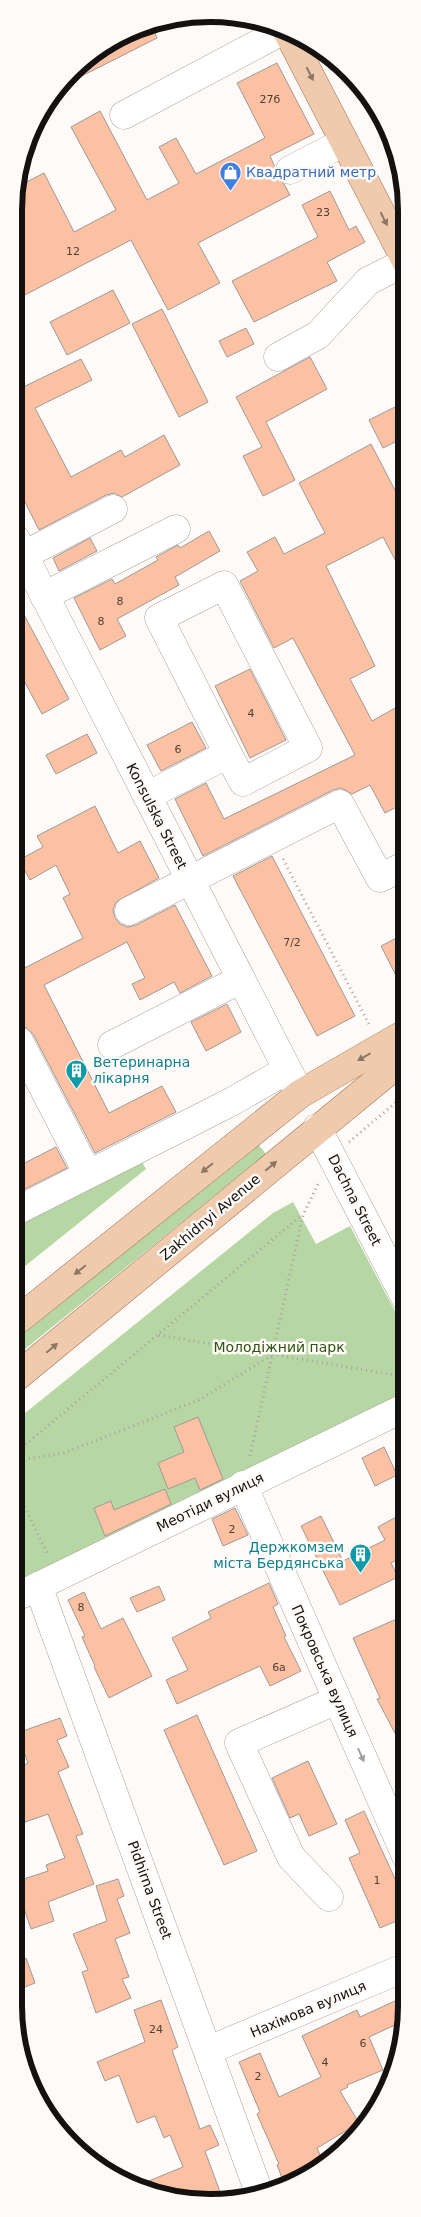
<svg xmlns="http://www.w3.org/2000/svg" width="421" height="2217" viewBox="0 0 421 2217" font-family="'DejaVu Sans',sans-serif">
<rect width="100%" height="100%" fill="#fefaf8"/>
<!-- green -->
<g fill="#b6d7a3">
<polygon points="257,1143 266,1154 14,1358 14,1340"/>
<polygon points="142,1162 146,1169 14,1275 14,1227"/>
<polygon points="293,1202 316,1244 350,1226 406,1332 406,1404 14,1598 14,1422 273,1213"/>
</g>
<!-- building -->
<g fill="#fcc1a2" stroke="#9f9995">
<polygon points="151,25 157,38 64,85 90,55"/>
<polygon points="277,63 314,134 270,156 275,167 276,177 284,184 290,195 198,243 220,283 168,310 131,240 15,300 15,188 44,173 74,232 116,210 71,127 100,111 147,200 179,183 159,147 176,138 196,174 265,138 237,83"/>
<polygon points="330,191 349,230 356,226 365,242 327,262 337,281 254,322 232,281 318,237 302,205"/>
<polygon points="113,290 130,323 67,355 50,322"/>
<polygon points="162,309 208,402 179,417 132,324"/>
<polygon points="246,328 254,344 227,357 219,341"/>
<polygon points="310,357 327,389 266,422 295,480 263,496 243,456 262,447 236,397"/>
<polygon points="81,359 92,380 35,408 71,477 121,450 125,457 164,435 180,465 122,497 114,493 106,495 39,530 15,482 15,391"/>
<polygon points="407,401 407,436 383,448 369,420"/>
<polygon points="371,444 398,496 407,492 407,582 383,537 326,566 375,666 350,679 372,721 406,702 406,802 385,813 370,785 352,794 341,788 333,790 203,856 175,799 206,783 224,819 355,755 293,638 274,648 240,581 258,571 247,552 275,537 284,554 325,533 299,483"/>
<polygon points="209,531 220,551 175,577 179,585 117,619 126,636 100,650 74,598 112,579 115,584 158,560 156,557 178,545 180,548"/>
<polygon points="90,538 97,551 59,571 53,558"/>
<polygon points="15,598 69,699 42,714 15,664"/>
<polygon points="250,669 286,740 250,758 215,686"/>
<polygon points="192,722 206,748 161,771 147,745"/>
<polygon points="87,734 97,753 56,774 46,755"/>
<polygon points="95,806 118,853 140,841 159,878 116,902 113,910 115,918 120,924 128,927 136,925 175,905 212,976 180,993 174,982 140,1000 132,984 145,978 127,942 44,985 109,1113 162,1086 176,1112 95,1153 33,1034 25,1027 15,1007 15,973 83,938 63,898 70,894 56,865 30,880 19,860 43,847 37,836"/>
<polygon points="272,856 355,1016 317,1036 233,876"/>
<polygon points="406,933 406,995 381,946"/>
<polygon points="227,1004 241,1032 206,1051 191,1022"/>
<polygon points="56,1147 67,1168 21,1191 14,1177 15,1168"/>
<polygon points="198,1417 223,1479 200,1490 195,1478 168,1489 158,1463 184,1452 174,1427"/>
<polygon points="384,1447 397,1475 375,1486 362,1458"/>
<polygon points="165,1489 171,1504 105,1536 94,1508 111,1501 114,1510"/>
<polygon points="235,1508 248,1535 223,1546 212,1519"/>
<polygon points="321,1516 343,1561 385,1540 378,1527 398,1516 406,1531 406,1555 391,1563 398,1577 340,1605 301,1526"/>
<polygon points="269,1583 278,1604 273,1607 286,1636 284,1637 301,1671 270,1686 260,1666 177,1704 166,1680 188,1670 172,1638 211,1618 208,1612"/>
<polygon points="159,1586 165,1600 137,1612 130,1598"/>
<polygon points="84,1592 101,1629 123,1618 152,1676 109,1698 94,1667 95,1666 82,1637 85,1636 68,1600"/>
<polygon points="406,1615 406,1754 377,1699 380,1698 353,1638"/>
<polygon points="197,1715 257,1851 224,1865 164,1730"/>
<polygon points="60,1718 67,1736 57,1740 69,1767 58,1772 83,1834 76,1836 94,1884 48,1902 54,1921 31,1929 15,1882 48,1871 46,1865 65,1858 48,1814 14,1826 14,1770 28,1763 17,1733"/>
<polygon points="308,1761 337,1824 309,1836 299,1814 290,1818 272,1778"/>
<polygon points="364,1811 406,1903 406,1917 380,1928 349,1858 360,1853 345,1820"/>
<polygon points="118,1879 124,1896 117,1899 130,1933 115,1939 129,1977 122,1979 131,1998 96,2013 82,1972 88,1970 73,1934 107,1921 96,1886"/>
<polygon points="26,1958 35,1983 20,1989 14,1970 14,1963"/>
<polygon points="406,1996 406,2020 369,2037 383,2070 347,2085 348,2087 340,2091 359,2123 317,2148 324,2164 284,2183 277,2165 279,2164 257,2114 260,2112 239,2062 260,2053 279,2097 321,2077 302,2036 357,2010 360,2017"/>
<polygon points="161,2000 178,2047 172,2050 200,2129 210,2125 219,2145 205,2151 223,2200 198,2203 134,2187 183,2167 170,2135 164,2138 155,2116 137,2123 119,2075 105,2081 97,2062 145,2042 134,2010"/>
</g>
<g fill="none" stroke-linecap="round" stroke-linejoin="round">
<defs>
<g id="minor">
<polyline points="124,115 284,30"/>
<polyline points="290,170 344,142"/>
<polyline points="278,357 318,335 368,281 406,262"/>
<polyline points="15,538 300,1094"/>
<polyline points="24,555 113,509"/>
<polyline points="44,596 176,529"/>
<polyline points="147,796 228,754 159,618 224,585 308,748 243,782 228,754"/>
<polyline points="129,911 340,804 380,878 406,865"/>
<polyline points="19,1041 88,1174"/>
<polyline points="112,1045 241,979"/>
<polyline points="317,1128 406,1299"/>
<polyline points="14,1212 233,1101 287,1070"/>
<polyline points="243,1485 406,1856"/>
<polyline points="38,1586 260,2195"/>
<polyline points="14,1598 406,1407"/>
<polyline points="329,1897 291,1857 239,1743 337,1700"/>
<polyline points="209,2050 406,1967"/>
</g>
<g id="major">
<polyline points="287,31 407,263"/>
<polyline points="14,1323 300,1094 406,1033"/>
<polyline points="14,1379 406,1057"/>
</g>
</defs>
<!-- minor casing -->
<use href="#minor" stroke="#a9a39f" stroke-width="29"/>
<!-- major casing -->
<use href="#major" stroke="#9c7351" stroke-width="29"/>
<!-- path -->
<g stroke="#a6a3a2" stroke-width="3" stroke-dasharray="1 4" stroke-linecap="butt">
<polyline points="283,859 370,1026"/>
<polyline points="349,1142 406,1094"/>
<polyline points="159,1335 406,1377"/>
<polyline points="14,1454 302,1215"/>
<polyline points="250,1456 303,1215 319,1182"/>
<polyline points="14,1461 64,1453 199,1400 272,1355"/>
<polyline points="14,1484 48,1555"/>
</g>
<!-- minor -->
<use href="#minor" stroke="#fff" stroke-width="28"/>
<!-- major -->
<use href="#major" stroke="#efcaac" stroke-width="28"/>
</g>
<!-- one-way arrows -->
<defs><path id="oneway-solid" d="M-6-.8H1V-3.2L6.5 0L1 3.2V.8H-6Z" transform="scale(1.25)"/></defs>
<g fill="#8c7766">
<use href="#oneway-solid" transform="translate(310 74) rotate(63)"/>
<use href="#oneway-solid" transform="translate(384 219) rotate(63)"/>
<use href="#oneway-solid" transform="translate(364 1057) rotate(150)"/>
<use href="#oneway-solid" transform="translate(271 1166) rotate(-40)"/>
<use href="#oneway-solid" transform="translate(207 1168) rotate(141)"/>
<use href="#oneway-solid" transform="translate(80 1270) rotate(141)"/>
<use href="#oneway-solid" transform="translate(52 1348) rotate(-40)"/>
</g>
<use fill="#a1a0a0" href="#oneway-solid" transform="translate(361 1755) rotate(66)"/>
<!-- icons -->
<defs>
<symbol id="shop-pin" viewBox="-11 -11 22 30"><path d="M0 17L-7.5 6A9.5 9.5 0 1 1 7.5 6Z" fill="#3f7fe0" stroke="#fefaf8"/><path d="M-5-2.5h2.3a2.7 3.5 0 0 1 5.4 0H5L5.5 6h-11ZM-1.5-2.5h3a1.5 2.3 0 0 0-3 0Z" fill="#fff"/></symbol>
<symbol id="building-pin" viewBox="-11 -11 22 30"><path d="M0 17L-7.5 6A9.5 9.5 0 1 1 7.5 6Z" fill="#0f9aa8" stroke="#fefaf8"/><path d="M-4-6H4V6H1V3H-1V6H-4ZM-2.5-4.3h1.7v1.8h-1.7ZM.8-4.3h1.7v1.8H.8ZM-2.5-1h1.7V.8h-1.7ZM.8-1h1.7V.8H.8Z" fill="#fff"/></symbol>
</defs>
<g fill-rule="evenodd">
<use href="#shop-pin" x="218" y="160" width="25" height="34"/>
<use href="#building-pin" x="64" y="1058" width="25" height="34"/>
<use href="#building-pin" x="348" y="1542" width="25" height="34"/>
</g>
<g text-anchor="middle" dominant-baseline="central" stroke-width="5" stroke-linejoin="round" paint-order="stroke">
<!-- number labels -->
<g font-size="11" fill="#4e3e35">
<text x="270" y="99">27б</text>
<text x="323" y="212">23</text>
<text x="73" y="251">12</text>
<text x="120" y="601">8</text>
<text x="101" y="621">8</text>
<text x="251" y="713">4</text>
<text x="178" y="749">6</text>
<text x="292" y="942">7/2</text>
<text x="232" y="1529">2</text>
<text x="81" y="1607">8</text>
<text x="279" y="1667">6а</text>
<text x="377" y="1880">1</text>
<text x="156" y="2029">24</text>
<text x="363" y="2043">6</text>
<text x="325" y="2062">4</text>
<text x="258" y="2076">2</text>
</g>
<!-- shop labels -->
<g font-size="14" fill="#366cbe" stroke="#fefaf8" text-anchor="start">
<text x="246" y="172">Квадратний метр</text>
</g>
<!-- street labels -->
<g font-size="14" fill="#141211" stroke="#fefaf8">
<text transform="translate(157 816) rotate(63)">Konsulska Street</text>
<text transform="translate(355 1200) rotate(63)">Dachna Street</text>
<text transform="translate(210 1217) rotate(-40)">Zakhidnyi Avenue</text>
<text transform="translate(210 1502) rotate(-26)">Меотіди вулиця</text>
<text transform="translate(325 1671) rotate(66)">Покровська вулиця</text>
<text transform="translate(150 1890) rotate(70)">Pidhirna Street</text>
<text transform="translate(308 2009) rotate(-23)">Нахімова вулиця</text>
</g>
<!-- culture labels -->
<g font-size="14" fill="#0d838f" stroke="#fefaf8" text-anchor="start">
<text x="93" y="1062">Ветеринарна<tspan x="93" dy="16">лікарня</tspan></text>
<text x="344" y="1547" text-anchor="end">Держкомзем<tspan x="344" dy="16">міста Бердянська</tspan></text>
</g>
<!-- park labels -->
<g font-size="14" fill="#2e530f" stroke="#fefaf8">
<text x="279" y="1347">Молодіжний парк</text>
</g>
</g>
<!-- crop -->
<path d="M0 0H421V2217H0ZM210 22H210A188 188 0 0 1 398 210V2006A188 188 0 0 1 210 2194H210A188 188 0 0 1 22 2006V210A188 188 0 0 1 210 22Z" fill="#fefaf8" fill-rule="evenodd"/>
<path fill="none" stroke="#141211" stroke-width="6" d="M210 22H210A188 188 0 0 1 398 210V2006A188 188 0 0 1 210 2194H210A188 188 0 0 1 22 2006V210A188 188 0 0 1 210 22Z"/>
</svg>
